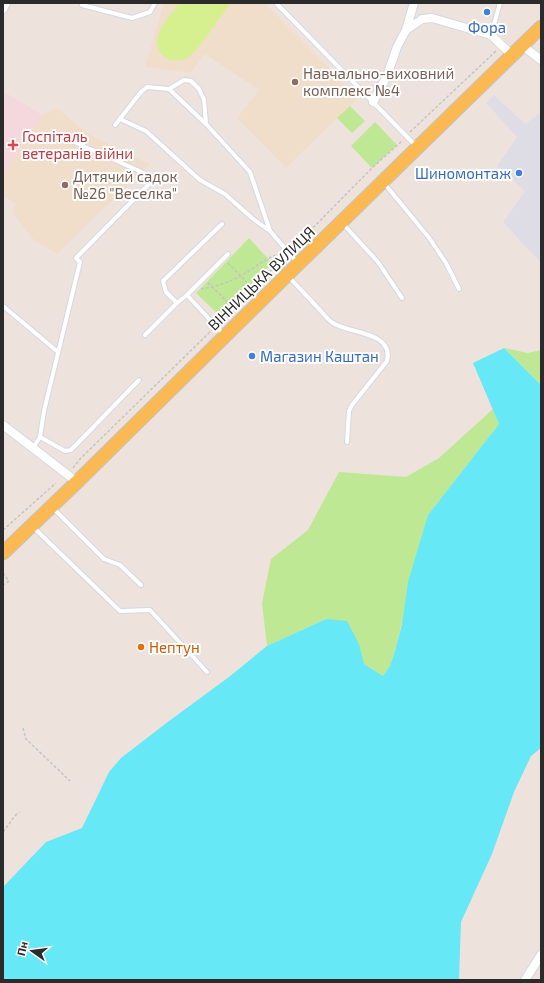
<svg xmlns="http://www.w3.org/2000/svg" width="544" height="983" viewBox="0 0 544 983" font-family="'Exo 2',sans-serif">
<rect width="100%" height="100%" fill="#eee3dc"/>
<!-- industrial -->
<polygon fill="#dedde6" points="494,95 525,124 541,112 541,263 503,222 525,191 497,166 517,137 486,103"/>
<!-- education -->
<g fill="#f0deca">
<polygon points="164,3 265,3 358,98 286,168 237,118 259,90 205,54 190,73 145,67"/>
<polygon points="57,108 90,135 150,164 57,254 34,240 12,213 16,204 3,196 3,174 42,115"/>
</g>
<!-- medical -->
<polygon fill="#f5d8de" points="6,93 42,115 3,174 3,96"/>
<!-- green -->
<g fill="#bee894">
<polygon points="350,106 365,121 352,133 337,118"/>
<polygon points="375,122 397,145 372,168 351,146"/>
<polygon points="249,238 272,263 220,316 196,293"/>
<polygon points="504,348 528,353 541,350 541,385"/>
<polygon points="493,409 499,424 428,515 395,651 390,667 383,676 364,664 326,619 267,646 262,603 271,559 308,530 339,472 406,477 439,458"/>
</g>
<!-- pitch -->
<path fill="#d6f08f" d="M179,3h52c-9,11 -34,50 -44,55 -6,3 -15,3 -21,0 -22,-15 3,-41 13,-55z"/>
<!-- water -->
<polygon fill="#67e8f7" points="504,348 541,385 541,748 531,756 514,792 492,854 461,922 459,980 3,980 3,887 46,842 82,828 109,772 121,758 169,721 229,677 267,646 326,619 347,621 359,644 364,664 383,676 390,666 395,651 402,624 408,582 428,515 499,424 473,363"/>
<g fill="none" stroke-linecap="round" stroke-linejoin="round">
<defs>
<g id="lane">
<polyline points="276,3 417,147"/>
<polyline points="82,5 132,18 150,12 155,3"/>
<polyline points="491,35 500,3"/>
<polyline points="169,89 184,80 191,81 199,89 204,100 206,124"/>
<polyline points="120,119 146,131 200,180 225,194 252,218 270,231"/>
<polyline points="115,125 141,92 147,87 169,89 206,124 250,172 270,231 297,262"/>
<polyline points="384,183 430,239 446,263 459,289"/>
<polyline points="343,224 378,262 402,298"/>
<path d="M288,276c10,11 20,21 30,32 5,5 9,11 15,15 16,11 61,8 54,38l-35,44 -3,6 -2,31"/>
<polyline points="187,295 228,254"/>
<polyline points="177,303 166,292 163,281 222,224"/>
<polyline points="3,306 58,352"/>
<polyline points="145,335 177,303 187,295 223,334"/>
<polyline points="40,437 65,451 71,450 139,380"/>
<polyline points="33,448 40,437 44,411 80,262 76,258 155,178 70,140"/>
<polyline points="53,508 104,559 120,565 141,585"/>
<polyline points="33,527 120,611 150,610 207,672"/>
</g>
<g id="street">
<polyline points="3,9 6,3"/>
<polyline points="406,30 422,19 432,18 491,35 512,55"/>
<polyline points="523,46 541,60"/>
<polyline points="373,102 387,76 397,47 406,30 414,3"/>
<polyline points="3,425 77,482"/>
<polyline points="525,980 541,955"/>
</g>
<polyline id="primary" points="3,553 77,482 287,275 541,27"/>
</defs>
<!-- lane casing -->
<use href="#lane" stroke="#d1d8e5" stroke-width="6"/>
<!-- street casing -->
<use href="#street" stroke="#d1d8e5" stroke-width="10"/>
<!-- primary casing -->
<use href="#primary" stroke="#c4c4c4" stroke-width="15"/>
<!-- path -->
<g stroke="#c4c4c4" stroke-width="1.5" stroke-dasharray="3 2" stroke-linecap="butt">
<polyline points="410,132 496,51"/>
<polyline points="292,249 372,168 402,141"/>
<polyline points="228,263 253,289"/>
<polyline points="208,283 234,308"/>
<path d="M201,289c14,-2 29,-7 41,-14 13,-7 26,-20 41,-21"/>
<polyline points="221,322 285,256"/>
<polyline points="73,468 80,459 212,330"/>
<polyline points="3,530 56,483"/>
<polyline points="3,573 9,581 3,585"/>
<polyline points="23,728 26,739 70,781"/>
<path d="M3,832c6,-7 9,-14 16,-20"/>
<polyline points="3,847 3,853"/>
</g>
<!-- lane -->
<use href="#lane" stroke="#fff" stroke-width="4"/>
<!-- street -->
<use href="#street" stroke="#fff" stroke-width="8"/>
<!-- primary -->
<use href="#primary" stroke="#fbb953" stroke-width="13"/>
</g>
<!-- markers -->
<g fill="#3f7fe0" stroke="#fff" stroke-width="1.5">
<circle cx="487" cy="12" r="4"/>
<circle cx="519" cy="173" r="4"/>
<circle cx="252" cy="356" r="4"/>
</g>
<g fill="#8d6e63" stroke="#fff" stroke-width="1.5">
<circle cx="295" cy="82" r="4"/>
<circle cx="65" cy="185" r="4"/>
</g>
<path fill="#e0444e" stroke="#fff" stroke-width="1.5" d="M11 139h4v4h4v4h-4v4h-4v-4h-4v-4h4z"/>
<circle fill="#e8710a" stroke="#fff" stroke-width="1.5" cx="141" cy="647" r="4"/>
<g text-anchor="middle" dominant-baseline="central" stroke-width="4" stroke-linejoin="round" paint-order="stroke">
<!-- shop labels -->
<g font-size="15" fill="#366cbe" stroke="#fff">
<text x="487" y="27">Фора</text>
<text x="511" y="173" text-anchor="end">Шиномонтаж</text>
<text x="260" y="356" text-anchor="start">Магазин Каштан</text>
</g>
<!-- education labels -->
<g font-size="15" fill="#785e54" stroke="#fff" text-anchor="start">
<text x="303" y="73">Навчально-виховний<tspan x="303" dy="17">комплекс №4</tspan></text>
<text x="73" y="176">Дитячий садок<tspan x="73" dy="17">№26 "Веселка"</tspan></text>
</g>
<!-- health labels -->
<g font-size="15" fill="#be3a42" stroke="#fff" text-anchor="start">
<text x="22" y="136">Госпіталь<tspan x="22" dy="17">ветеранів війни</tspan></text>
</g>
<!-- street labels -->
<g font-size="15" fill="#2b2b2b" stroke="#fff">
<text transform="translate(261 278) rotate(-44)">ВІННИЦЬКА ВУЛИЦЯ</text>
</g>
<!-- food labels -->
<g font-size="15" fill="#c56008" stroke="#fff" text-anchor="start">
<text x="149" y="647">Нептун</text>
</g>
</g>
<!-- border -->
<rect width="544" height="983" fill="none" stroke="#2b2b2b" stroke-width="8"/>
<!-- north arrow -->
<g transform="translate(32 951) rotate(284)" stroke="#ffffff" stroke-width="3" paint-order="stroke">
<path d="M0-3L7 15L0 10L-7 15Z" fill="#2b2b2b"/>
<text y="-6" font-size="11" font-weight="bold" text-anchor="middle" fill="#2b2b2b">Пн</text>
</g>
</svg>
